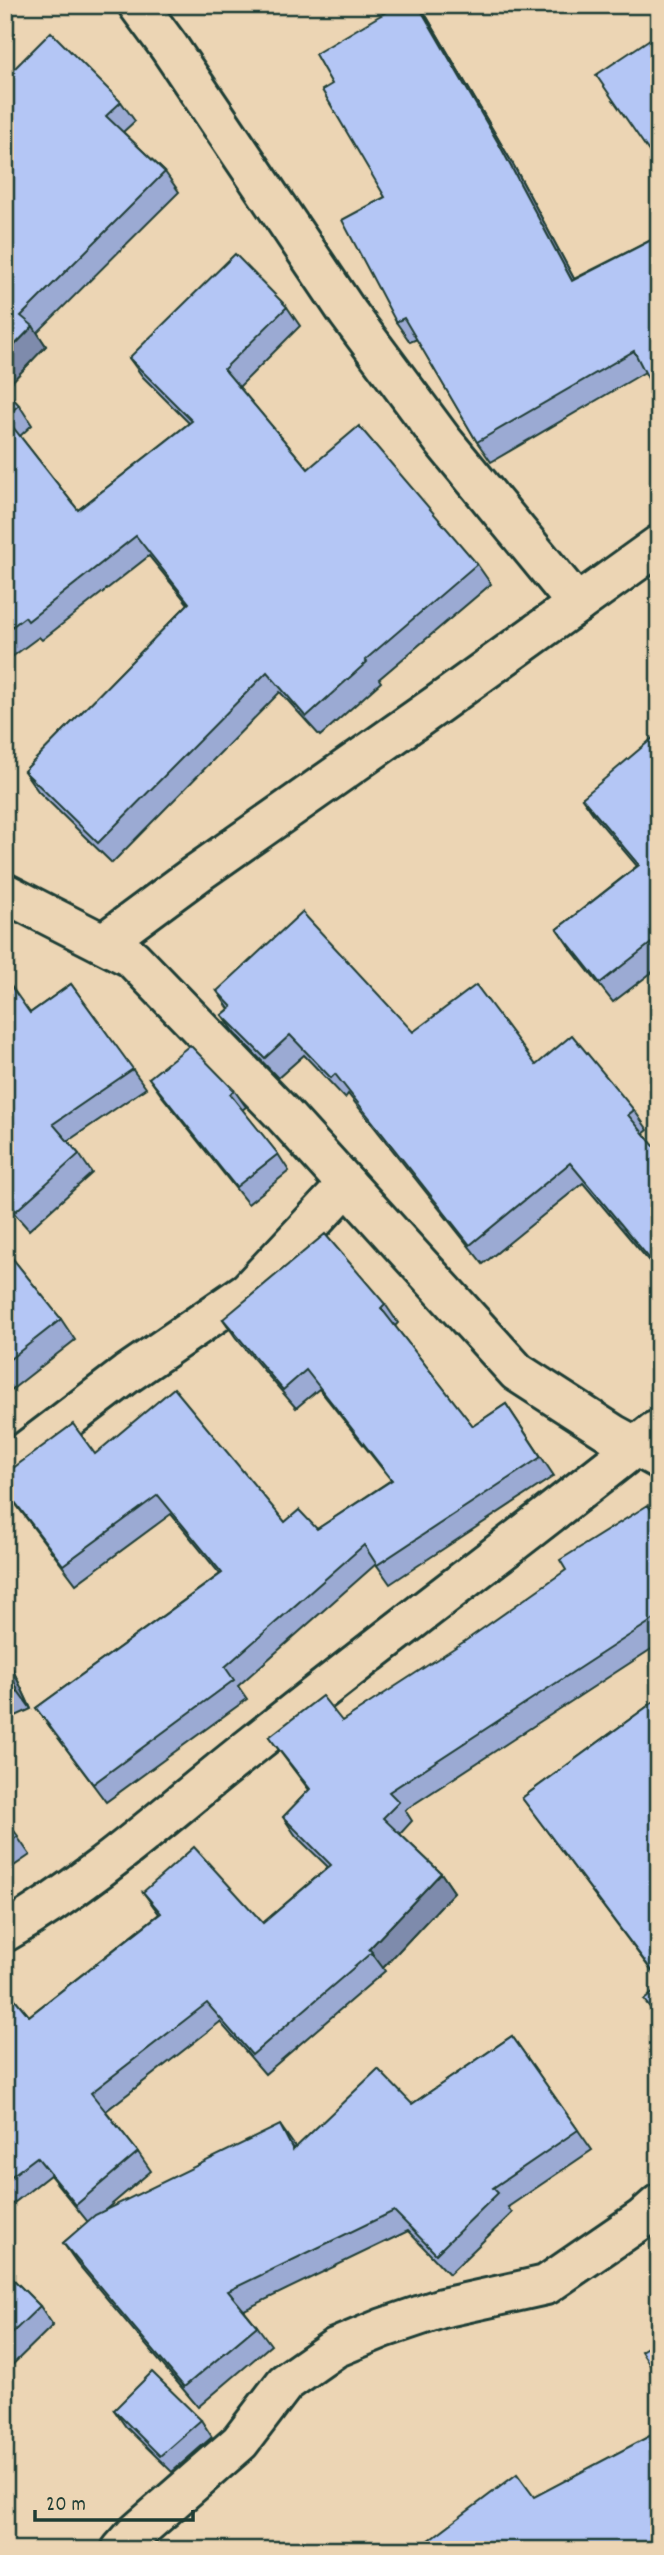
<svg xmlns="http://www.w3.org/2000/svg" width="664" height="2555" viewBox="0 0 664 2555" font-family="Dekko,sans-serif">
<rect width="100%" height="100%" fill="#ecd5b4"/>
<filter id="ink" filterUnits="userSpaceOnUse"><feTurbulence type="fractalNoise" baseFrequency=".0143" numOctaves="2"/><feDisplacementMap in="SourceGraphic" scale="14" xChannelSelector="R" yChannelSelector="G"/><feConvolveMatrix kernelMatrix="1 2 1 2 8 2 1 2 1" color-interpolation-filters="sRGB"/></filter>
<g filter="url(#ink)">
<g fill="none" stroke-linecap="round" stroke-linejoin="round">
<defs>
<g id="minor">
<polyline points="138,5 169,47 348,313 443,441 577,604"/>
<polyline points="5,893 132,958 282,1113 517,1372 613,1434 659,1459"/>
<polyline points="103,943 199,872 438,704 659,545"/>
<polyline points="5,1467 127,1374 248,1291 347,1185"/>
<path d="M5,1932c91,-52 167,-124 249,-188 132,-106 269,-207 401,-313"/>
<polyline points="121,2550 138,2531 240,2442 285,2383 335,2348 383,2328 442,2308 546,2285 642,2219 659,2204"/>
</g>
</defs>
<!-- minor casing -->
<use href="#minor" stroke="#1f3d34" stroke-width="44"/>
<!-- minor -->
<use href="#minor" stroke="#ecd5b4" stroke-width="38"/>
</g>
<!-- wall -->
<g fill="#9baad3" stroke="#1f3d34" stroke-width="2">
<polygon points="427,17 514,166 574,279 659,236 645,372 491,462 477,442 417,339 410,342 396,322 385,197 332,84"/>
<polygon points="5,78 121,102 135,121 123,132 165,172 179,192 37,333 46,346 5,389"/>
<polygon points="287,307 300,326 239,387 308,469 477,564 491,584 379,679 381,682 320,736 280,692 112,863 38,791 24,771 188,604 149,556 42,640 39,637 5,662 5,390 19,405 32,425 20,436 78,510 189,423 143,377 129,358"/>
<polygon points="659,743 659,967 613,1002 570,948 557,929 637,866 596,818 582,798"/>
<polygon points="5,980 30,1013 71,984 146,1088 68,1141 79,1154 92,1173 29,1230 5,1203"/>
<polygon points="217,991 413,1032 536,1065 634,1110 648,1130 643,1134 659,1152 659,1273 583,1183 483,1264 348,1094 345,1098 304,1055 278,1078 236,1034 222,1015 229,1009"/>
<polygon points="149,1078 234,1090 246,1107 242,1110 278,1154 289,1171 248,1204 161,1095"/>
<polygon points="5,1249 61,1319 75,1340 5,1395"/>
<polygon points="385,1304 398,1323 395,1326 473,1426 506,1404 554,1476 390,1584 376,1564 238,1686 247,1699 106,1802 36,1708 220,1574 171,1514 76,1584 5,1490 95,1454 285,1522 317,1529 391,1480 319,1389 296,1408 236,1338 223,1319"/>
<polygon points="659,1522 659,1644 405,1810 412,1821 400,1834 441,1873 454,1892 383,1968 385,1971 265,2074 220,2022 106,2111 138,2152 151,2171 104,2211 294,2145 295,2148 412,2104 512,2036 592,2150 508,2207 512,2213 449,2274 408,2231 244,2310 257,2326 271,2345 198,2407 77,2263 63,2243 88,2222 50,2175 5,2210 5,1987 29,2016 159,1914 143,1892 263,1923 328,1867 296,1836 283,1817 309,1790 269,1737 342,1721"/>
<polygon points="5,1653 31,1709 5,1721"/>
<polygon points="659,1698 659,1981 522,1798"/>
<polygon points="5,1819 30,1855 5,1872"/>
<polygon points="5,2271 40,2306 53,2325 5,2372"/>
<polygon points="114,2410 201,2420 212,2437 172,2472 126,2427"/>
</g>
<!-- shaded-wall -->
<g fill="#7e8bac" stroke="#1f3d34" stroke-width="2">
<polygon points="418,5 427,17 514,166 586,301 572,281"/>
<polygon points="33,326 46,346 5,389 5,355"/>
<polygon points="5,1653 31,1709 18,1691 5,1663"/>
<polygon points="441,1873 454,1892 383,1968 369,1949"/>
<polygon points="280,2125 294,2145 306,2170 293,2150"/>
</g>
<!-- building -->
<g fill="#b4c6f5" stroke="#1f3d34" stroke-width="2">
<polygon points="398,5 418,5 500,146 572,281 659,236 659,400 634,351 477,442 404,318 396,322 342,220 385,197 322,90 332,84 315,54"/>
<polygon points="51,32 121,102 106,116 165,172 21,316 33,326 5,355 5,78"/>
<polygon points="659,33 659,166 596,75"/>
<polygon points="235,254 287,307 224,369 308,469 359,426 477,564 365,660 367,662 306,717 267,672 98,843 24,771 189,603 136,536 28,621 25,617 5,632 5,417 78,510 192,421 129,358"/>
<polygon points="5,390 19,405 5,417"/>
<polygon points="654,737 659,743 659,937 600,983 557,929 639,865 582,798"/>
<polygon points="302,912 413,1032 476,985 536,1065 572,1035 634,1110 628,1115 659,1152 659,1270 570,1163 470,1245 335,1074 331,1078 290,1035 265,1058 222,1015 232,1007 217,991"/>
<polygon points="6,979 30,1013 71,984 133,1069 53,1124 79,1154 16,1211 5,1199"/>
<polygon points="190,1045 234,1090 230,1094 278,1154 236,1187 149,1078"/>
<polygon points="325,1234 385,1304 381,1308 473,1426 506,1404 541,1457 377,1565 364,1545 225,1667 234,1680 93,1784 36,1708 222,1573 158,1495 63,1565 5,1489 5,1474 73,1424 95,1454 174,1388 285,1522 299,1510 317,1529 392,1480 306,1370 283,1390 223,1319"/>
<polygon points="5,1249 61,1319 5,1363"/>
<polygon points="648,1505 659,1522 659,1616 389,1792 399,1802 383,1818 441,1873 369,1949 372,1952 252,2055 207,2003 91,2093 138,2152 76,2205 37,2157 5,2181 5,1987 29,2016 161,1913 143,1892 194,1847 263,1923 331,1865 283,1817 310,1789 269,1737 322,1696 342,1721 465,1641 566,1570 560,1560"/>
<polygon points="5,1663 18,1691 5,1697"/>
<polygon points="659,1698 659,1980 522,1798"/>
<polygon points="5,1819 18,1836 5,1845"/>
<polygon points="659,1988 659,2019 644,2000"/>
<polygon points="512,2036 578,2130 493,2188 498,2193 436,2254 394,2211 228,2291 257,2326 184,2387 63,2243 95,2215 280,2125 293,2150 378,2069 412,2104"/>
<polygon points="5,2271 40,2306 5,2340"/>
<polygon points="659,2340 659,2379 641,2351"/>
<polygon points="152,2372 201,2420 160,2456 114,2410"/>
<polygon points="659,2431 659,2550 416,2550 517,2474 534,2497"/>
</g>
</g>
<!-- margin -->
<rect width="664" height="2555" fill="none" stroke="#ecd5b4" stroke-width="28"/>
<rect x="14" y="14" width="636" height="2527" fill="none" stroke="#1f3d34" stroke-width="2.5" filter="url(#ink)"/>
<!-- scale -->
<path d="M35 2510v10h158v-10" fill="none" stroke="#1f3d34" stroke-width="3.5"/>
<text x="46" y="2510" font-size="21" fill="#1f3d34" stroke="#ecd5b4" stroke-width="5" paint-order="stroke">20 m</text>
</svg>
